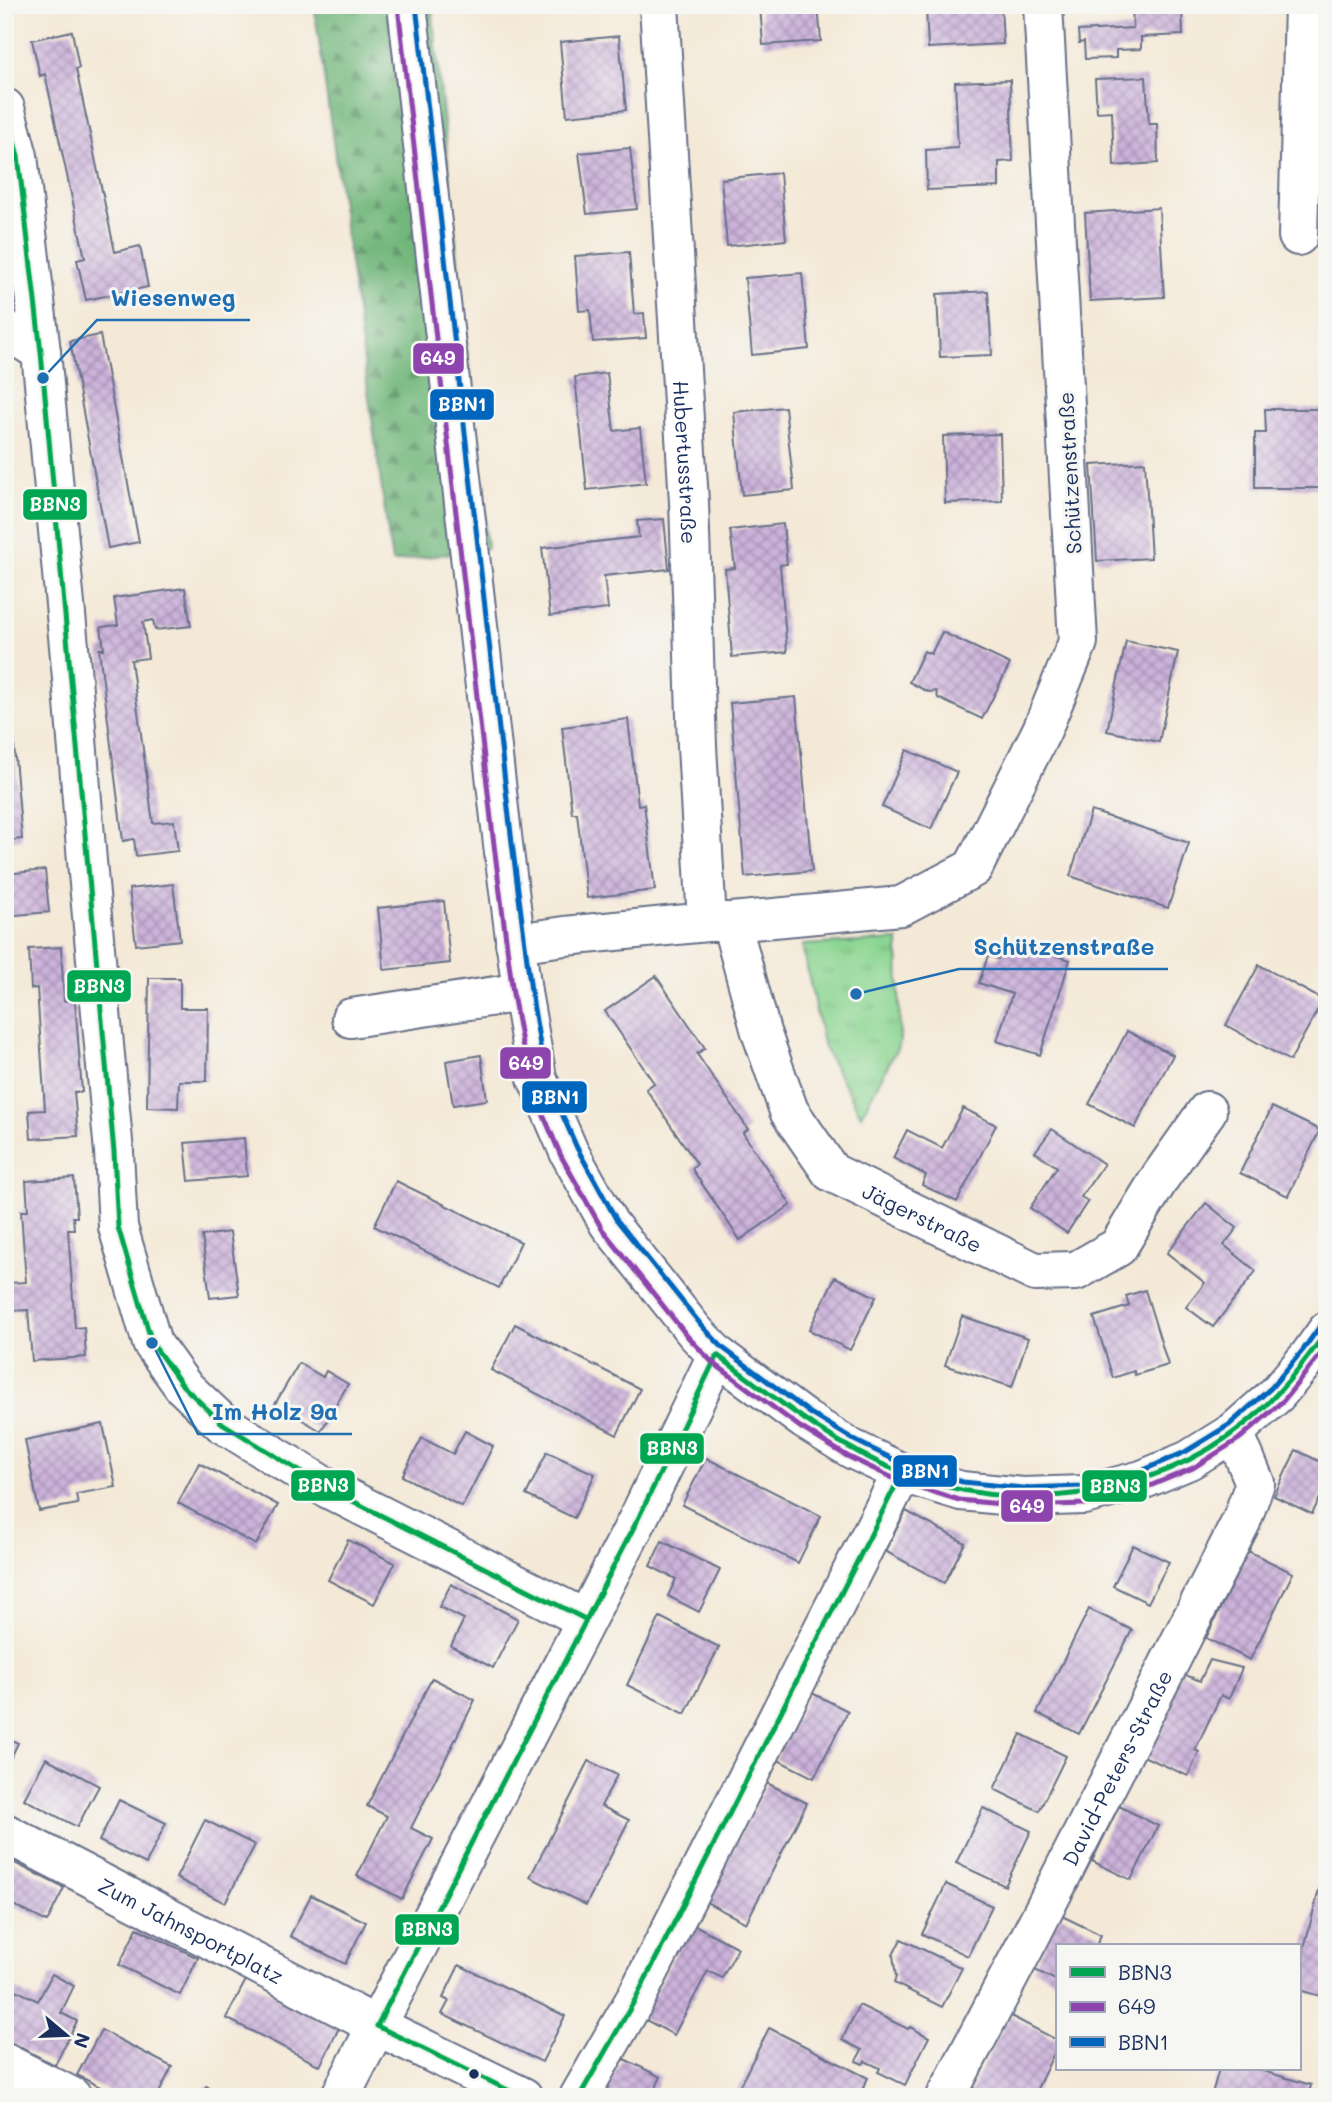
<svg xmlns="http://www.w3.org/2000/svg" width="1332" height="2102" viewBox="0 0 1332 2102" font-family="Mali,sans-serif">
<defs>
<pattern id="grass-tufts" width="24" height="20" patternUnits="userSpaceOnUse" patternTransform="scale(1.75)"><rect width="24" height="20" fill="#8dd692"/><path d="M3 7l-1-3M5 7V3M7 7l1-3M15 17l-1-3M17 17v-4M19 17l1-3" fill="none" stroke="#79b880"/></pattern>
<pattern id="forest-firs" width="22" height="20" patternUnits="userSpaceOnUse" patternTransform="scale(1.75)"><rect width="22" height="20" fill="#72b77c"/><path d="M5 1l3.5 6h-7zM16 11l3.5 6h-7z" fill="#5d9569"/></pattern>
<pattern id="building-cross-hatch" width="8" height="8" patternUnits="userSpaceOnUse" patternTransform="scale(1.75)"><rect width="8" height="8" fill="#ccb2da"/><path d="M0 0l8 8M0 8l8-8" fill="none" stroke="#a591b4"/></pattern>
</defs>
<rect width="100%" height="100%" fill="#f6f6f2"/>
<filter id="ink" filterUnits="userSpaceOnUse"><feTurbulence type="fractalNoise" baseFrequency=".0143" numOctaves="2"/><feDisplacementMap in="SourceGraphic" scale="14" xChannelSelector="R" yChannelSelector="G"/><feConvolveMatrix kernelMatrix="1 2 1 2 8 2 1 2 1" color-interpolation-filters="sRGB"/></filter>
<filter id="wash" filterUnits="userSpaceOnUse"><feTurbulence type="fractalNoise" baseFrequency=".00686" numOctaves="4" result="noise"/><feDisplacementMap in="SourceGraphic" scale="28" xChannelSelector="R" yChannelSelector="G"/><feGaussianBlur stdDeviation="1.57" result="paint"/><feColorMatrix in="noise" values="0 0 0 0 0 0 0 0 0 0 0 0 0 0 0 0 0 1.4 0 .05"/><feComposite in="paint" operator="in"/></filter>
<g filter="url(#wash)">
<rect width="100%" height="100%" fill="#f4e9d7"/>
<!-- grass -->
<polygon fill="url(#grass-tufts)" stroke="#548278" stroke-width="2" points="898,940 900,1043 861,1115 824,1048 802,945"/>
<!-- forest -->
<polygon fill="url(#forest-firs)" stroke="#46736d" stroke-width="2" points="314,5 432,5 487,548 392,562"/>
<g id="blocks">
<!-- building -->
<g fill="url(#building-cross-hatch)">
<polygon points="760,5 818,5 821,41 763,45"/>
<polygon points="952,5 1001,5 1003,44 928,48 926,8"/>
<polygon points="1132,5 1182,5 1183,35 1141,37 1141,49 1116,50 1116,58 1085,59 1084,42 1079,43 1078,31 1133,28"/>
<polygon points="72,31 79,68 76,69 115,252 140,246 148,287 86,300 77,260 85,258 45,74 40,76 32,40"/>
<polygon points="619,36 626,110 567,116 560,42"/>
<polygon points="1146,77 1149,124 1157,124 1158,163 1114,166 1112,111 1097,112 1095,79"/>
<polygon points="1010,80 1013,161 999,162 999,187 927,190 926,150 958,148 955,82"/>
<polygon points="630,148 637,209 587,214 579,153"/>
<polygon points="1313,148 1327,149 1327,196 1310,195"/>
<polygon points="780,173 786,240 727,246 721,179"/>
<polygon points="1159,208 1164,297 1090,301 1085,213"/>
<polygon points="629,252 634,314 644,313 646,338 593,342 590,310 579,311 575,256"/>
<polygon points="802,273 809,349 752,355 745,278"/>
<polygon points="988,291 992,355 940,357 937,294"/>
<polygon points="100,335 139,542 108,548 70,341"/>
<polygon points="607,373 614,431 640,428 646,483 587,490 575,377"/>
<polygon points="785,407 794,490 742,495 734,412"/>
<polygon points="1265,409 1326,409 1326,488 1255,488 1255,433 1266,433"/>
<polygon points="1000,434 1002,501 945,503 943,436"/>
<polygon points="1145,462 1151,558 1097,561 1091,465"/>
<polygon points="664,519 669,569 604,576 608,609 550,616 542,548 639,537 637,521"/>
<polygon points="783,524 787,564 780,565 787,652 732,657 725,569 735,568 730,530"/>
<polygon points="185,588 191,626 155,630 153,620 143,622 148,658 131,660 153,823 174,821 178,851 136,856 134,839 123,841 99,649 104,649 101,627 118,625 114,598"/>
<polygon points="942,632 1010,664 982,719 938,698 936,691 928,692 909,682 924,651 931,654"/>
<polygon points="1126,641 1178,652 1159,742 1107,731"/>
<polygon points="796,697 812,871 745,877 730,703"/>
<polygon points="628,719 638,805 644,804 655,890 587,898 577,813 572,813 562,727"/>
<polygon points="13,734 22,839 5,841 5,735"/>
<polygon points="907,750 957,772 931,829 882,807"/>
<polygon points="1091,811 1189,843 1168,908 1070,876"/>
<polygon points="45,870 49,912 5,916 5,874"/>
<polygon points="173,884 180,940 136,945 129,889"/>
<polygon points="444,901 450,963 384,970 378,908"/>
<polygon points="1002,945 1029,954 1031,947 1070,960 1040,1055 997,1041 1012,994 979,983 988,956 998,959"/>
<polygon points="61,947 64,1001 75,1000 82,1092 74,1092 78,1136 31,1139 29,1111 45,1110 37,988 31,989 29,949"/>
<polygon points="1259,965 1323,1000 1290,1061 1226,1025"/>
<polygon points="656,976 705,1048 697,1054 748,1129 743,1133 791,1205 740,1240 692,1169 697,1164 646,1089 654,1083 605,1011"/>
<polygon points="149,978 180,978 180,1008 208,1008 207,1081 179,1081 178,1108 147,1107"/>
<polygon points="1127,1031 1173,1055 1135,1128 1089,1104"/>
<polygon points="481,1055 487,1100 453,1105 446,1061"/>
<polygon points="1272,1107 1320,1130 1288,1196 1240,1173"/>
<polygon points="963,1108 996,1125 957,1202 922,1185 926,1175 893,1158 907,1130 942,1148"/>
<polygon points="1052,1129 1104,1164 1081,1197 1088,1201 1067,1233 1030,1208 1057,1167 1035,1152"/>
<polygon points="244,1138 247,1176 189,1181 185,1143"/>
<polygon points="74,1178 77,1217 73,1217 74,1229 68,1229 75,1328 84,1327 86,1357 32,1361 28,1310 9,1311 7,1283 26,1282 21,1211 28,1211 26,1181"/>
<polygon points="396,1181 521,1242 499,1288 374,1226"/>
<polygon points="1206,1203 1237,1228 1224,1245 1256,1271 1213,1327 1186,1307 1205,1283 1167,1253"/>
<polygon points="230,1232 239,1295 210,1298 202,1236"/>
<polygon points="835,1277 876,1297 850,1350 809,1330"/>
<polygon points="1145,1290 1168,1365 1135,1375 1134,1371 1113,1378 1094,1317 1129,1306 1126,1296"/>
<polygon points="962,1316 1028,1338 1012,1387 945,1365"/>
<polygon points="515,1324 640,1389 617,1435 491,1370"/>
<polygon points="299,1363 323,1377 326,1371 348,1384 321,1431 275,1404"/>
<polygon points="103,1424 116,1487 76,1494 78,1504 39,1511 25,1440"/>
<polygon points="465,1431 493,1446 462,1507 402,1476 422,1438 453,1454"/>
<polygon points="1296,1450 1327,1465 1327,1484 1312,1514 1274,1496"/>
<polygon points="547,1452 595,1474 574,1518 526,1495"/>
<polygon points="706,1458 821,1516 798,1563 682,1505"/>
<polygon points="199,1463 278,1505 256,1545 178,1503"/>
<polygon points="906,1511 965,1543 944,1583 885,1551"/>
<polygon points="348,1540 395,1563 374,1604 328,1580"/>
<polygon points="662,1541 720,1570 699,1612 668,1596 676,1579 650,1566"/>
<polygon points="1133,1545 1169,1562 1148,1603 1113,1586"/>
<polygon points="1248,1551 1293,1573 1250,1660 1206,1638"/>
<polygon points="451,1584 518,1619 493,1668 451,1646 464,1619 439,1607"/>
<polygon points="1089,1609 1132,1630 1079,1734 1037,1713"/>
<polygon points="660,1617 719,1647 685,1714 627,1685"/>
<polygon points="1210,1660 1242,1668 1229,1699 1221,1695 1195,1750 1199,1752 1188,1776 1143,1756 1181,1673 1200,1681"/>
<polygon points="432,1678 475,1700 411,1828 433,1839 402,1899 357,1876 387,1816 367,1806"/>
<polygon points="810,1692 848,1711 814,1778 776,1759"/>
<polygon points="1021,1734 1066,1756 1039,1811 994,1789"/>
<polygon points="5,1737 18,1743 5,1770"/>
<polygon points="46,1758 99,1786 77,1827 24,1799"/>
<polygon points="589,1761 617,1775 601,1806 629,1820 586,1905 530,1877"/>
<polygon points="767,1783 807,1803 746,1923 706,1902"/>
<polygon points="119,1800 166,1823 146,1864 99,1841"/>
<polygon points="1119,1806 1158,1826 1131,1880 1092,1861"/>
<polygon points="983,1808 1031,1831 1005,1886 956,1863"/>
<polygon points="205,1820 255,1845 225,1903 176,1878"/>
<polygon points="5,1858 64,1888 47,1922 5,1901"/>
<polygon points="1326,1862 1327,1862 1327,1998 1299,1990 1299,1968"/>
<polygon points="946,1884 992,1906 968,1956 922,1934"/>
<polygon points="311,1895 366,1922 345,1964 290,1936"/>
<polygon points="1060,1915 1101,1935 1096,1946 1057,1946 1057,1981 1033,1969"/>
<polygon points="691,1923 738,1948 722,1978 708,1971 674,2035 642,2018"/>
<polygon points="137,1928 198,1958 180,1995 119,1965"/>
<polygon points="901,1939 962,1968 942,2007 894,1983 896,1977 893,1955"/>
<polygon points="459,1965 565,2016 542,2062 442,2014 449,2001 443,1998"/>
<polygon points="52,1974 74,1986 61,2013 77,2021 55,2065 5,2040 5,1998 11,2000 16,1990 38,2001"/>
<polygon points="246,1980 339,2028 320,2066 226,2018"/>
<polygon points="859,2005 908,2029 910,2027 929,2037 905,2085 878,2072 880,2068 865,2061 863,2064 856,2061 862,2050 842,2040"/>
<polygon points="1009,2015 1057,2040 1057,2047 1033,2097 968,2097"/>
<polygon points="769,2028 868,2078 858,2097 734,2097"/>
<polygon points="101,2030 172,2067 157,2097 119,2097 77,2075"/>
<polygon points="622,2058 661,2077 651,2097 603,2097"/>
<polygon points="1219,2069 1256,2069 1311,2085 1308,2097 1211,2097"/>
<polygon points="5,2085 29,2097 5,2097"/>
<polygon points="206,2086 228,2097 201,2097"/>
</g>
</g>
</g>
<g filter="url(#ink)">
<use href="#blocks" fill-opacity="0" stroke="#677088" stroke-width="2"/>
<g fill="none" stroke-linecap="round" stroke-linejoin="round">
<defs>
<g id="minor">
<path id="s1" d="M659,5l30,497 8,244 10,176"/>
<polyline points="5,108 18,156 41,352 72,678 88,873 114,1152 118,1227 152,1343 183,1386 222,1423 325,1487 585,1619"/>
<polyline points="1298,236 1304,5"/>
<polyline points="5,329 41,352"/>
<path id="s2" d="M731,922l30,110 28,79 42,61 204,100 41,-1 42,-24 43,-71 46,-65"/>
<polyline points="515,943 565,936 707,922 731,922 901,906 973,868 1042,730 1078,642 1043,5"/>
<polyline points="351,1018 522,992"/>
<path id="s3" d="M5,1833l372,193 146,71"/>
<polyline points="5,2063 72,2097"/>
<polyline points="340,2097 637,1521 717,1355"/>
<polyline points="579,2097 636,1998 902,1473"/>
<path id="s4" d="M946,2097l85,-162 210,-413 14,-39 -21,-51"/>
</g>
<polyline id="major" points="407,5 503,844 522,992 537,1078 569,1152 609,1224 695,1332 717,1355 805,1420 852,1449 902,1473 961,1491 1023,1497 1084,1495 1142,1480 1189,1460 1234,1432 1277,1394 1310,1355 1327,1331"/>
</defs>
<!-- minor casing -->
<use href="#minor" stroke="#677088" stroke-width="42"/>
<!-- major casing -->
<use href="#major" stroke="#677088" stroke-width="42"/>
<!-- minor -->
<use href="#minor" stroke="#fff" stroke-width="38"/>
<!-- major -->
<use href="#major" stroke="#fff" stroke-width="38"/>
<defs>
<g id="bus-1">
<polyline points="5,109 18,156 41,352 114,1152 118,1227 152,1343 183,1386 222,1423 325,1487 585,1619"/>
<path d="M522,2097l-145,-71 260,-505 80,-166c58,43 115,90 183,117 113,45 251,28 346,-49 32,-26 57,-59 81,-92"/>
<polyline points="579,2097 636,1998 902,1473"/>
</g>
<polyline id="bus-2" points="398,6 494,845 513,994 529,1081 561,1156 602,1229 688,1337 712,1362 800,1427 847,1456 899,1481 959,1500 1022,1506 1084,1504 1145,1488 1193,1468 1239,1439 1284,1400 1327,1346"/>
<polyline id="bus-3" points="416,5 512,843 531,991 545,1075 577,1148 616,1219 702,1326 723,1348 810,1413 856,1441 905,1465 963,1482 1023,1488 1083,1486 1139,1472 1185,1452 1229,1425 1271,1388 1303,1350 1320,1326"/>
</defs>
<!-- bus-1 casing -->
<use href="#bus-1" stroke="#f6f6f2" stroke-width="10"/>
<!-- bus-2 casing -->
<use href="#bus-2" stroke="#f6f6f2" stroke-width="10"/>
<!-- bus-3 casing -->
<use href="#bus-3" stroke="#f6f6f2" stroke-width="10"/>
<!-- bus-1 -->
<use href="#bus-1" stroke="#00a651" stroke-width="5"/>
<!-- bus-2 -->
<use href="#bus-2" stroke="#8e44ad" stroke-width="5"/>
<!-- bus-3 -->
<use href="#bus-3" stroke="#0065bd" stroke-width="5"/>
</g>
</g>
<!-- markers -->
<circle fill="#1b2f5e" stroke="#f6f6f2" stroke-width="2.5" cx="474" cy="2074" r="6"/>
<g text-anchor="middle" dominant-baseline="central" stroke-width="6" stroke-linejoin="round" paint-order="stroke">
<!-- street labels -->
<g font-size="21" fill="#1b2f5e" stroke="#f6f6f2">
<text stroke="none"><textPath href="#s1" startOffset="458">Hubertusstraße</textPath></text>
<text transform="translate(1069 473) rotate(-93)">Schützenstraße</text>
<text stroke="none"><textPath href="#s2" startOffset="374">Jägerstraße</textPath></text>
<text stroke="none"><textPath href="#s4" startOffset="371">David-Peters-Straße</textPath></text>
<text stroke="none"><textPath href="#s3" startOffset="210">Zum Jahnsportplatz</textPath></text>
</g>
</g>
<!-- callouts -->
<path fill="none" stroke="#1f6fb2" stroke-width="2.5" d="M43 378L97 320H250M856 994L959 969H1168M152 1343L198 1434H352"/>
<g fill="#1f6fb2" stroke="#f6f6f2" stroke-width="2.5">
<circle cx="43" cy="378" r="7"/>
<circle cx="856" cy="994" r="7"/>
<circle cx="152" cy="1343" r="7"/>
</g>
<g font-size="23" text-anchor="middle" font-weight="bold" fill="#1f6fb2" stroke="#f6f6f2" stroke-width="6" stroke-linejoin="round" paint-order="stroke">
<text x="173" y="306">Wiesenweg</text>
<text x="1064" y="955">Schützenstraße</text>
<text x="275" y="1420">Im Holz 9a</text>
</g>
<g stroke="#f6f6f2" stroke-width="2.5">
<rect x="412" y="342" width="53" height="33" rx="7" fill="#8e44ad"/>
<rect x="429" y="388" width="66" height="33" rx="7" fill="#0065bd"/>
<rect x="22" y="488" width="66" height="33" rx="7" fill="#00a651"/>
<rect x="66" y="969" width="66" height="34" rx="7" fill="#00a651"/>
<rect x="499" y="1046" width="53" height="34" rx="7" fill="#8e44ad"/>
<rect x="521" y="1080" width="67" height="34" rx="7" fill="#0065bd"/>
<rect x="639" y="1432" width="66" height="33" rx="7" fill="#00a651"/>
<rect x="892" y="1454" width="66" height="34" rx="7" fill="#0065bd"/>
<rect x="290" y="1469" width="66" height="33" rx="7" fill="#00a651"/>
<rect x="1081" y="1469" width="67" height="34" rx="7" fill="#00a651"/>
<rect x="1000" y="1489" width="54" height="34" rx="7" fill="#8e44ad"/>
<rect x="394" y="1913" width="66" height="33" rx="7" fill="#00a651"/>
</g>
<g font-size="19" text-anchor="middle" font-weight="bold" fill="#fff">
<text x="438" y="365">649</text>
<text x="462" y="411">BBN1</text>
<text x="55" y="511">BBN3</text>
<text x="99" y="993">BBN3</text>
<text x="526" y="1070">649</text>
<text x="555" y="1104">BBN1</text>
<text x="672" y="1455">BBN3</text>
<text x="925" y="1478">BBN1</text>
<text x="323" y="1492">BBN3</text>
<text x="1115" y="1493">BBN3</text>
<text x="1027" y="1513">649</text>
<text x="427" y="1936">BBN3</text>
</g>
<!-- margin -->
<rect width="1332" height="2102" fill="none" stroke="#f6f6f2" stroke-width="28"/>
<!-- legend -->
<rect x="1056" y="1944" width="245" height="126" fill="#f6f6f2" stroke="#9ea6b7" stroke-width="2"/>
<rect x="1070" y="1967" width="35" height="10" fill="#00a651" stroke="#9ea6b7" stroke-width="2"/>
<text x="1118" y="1980" font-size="21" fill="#1b2f5e">BBN3</text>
<rect x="1070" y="2002" width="35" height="10" fill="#8e44ad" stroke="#9ea6b7" stroke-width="2"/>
<text x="1118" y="2014" font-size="21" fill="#1b2f5e">649</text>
<rect x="1070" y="2037" width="35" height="10" fill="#0065bd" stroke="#9ea6b7" stroke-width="2"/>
<text x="1118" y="2050" font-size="21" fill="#1b2f5e">BBN1</text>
<!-- north arrow -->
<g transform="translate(66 2035) rotate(109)" stroke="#f6f6f2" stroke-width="5" paint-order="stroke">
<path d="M0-5L12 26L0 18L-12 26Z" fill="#1b2f5e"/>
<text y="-10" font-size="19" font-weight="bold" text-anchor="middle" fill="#1b2f5e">N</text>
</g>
</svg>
